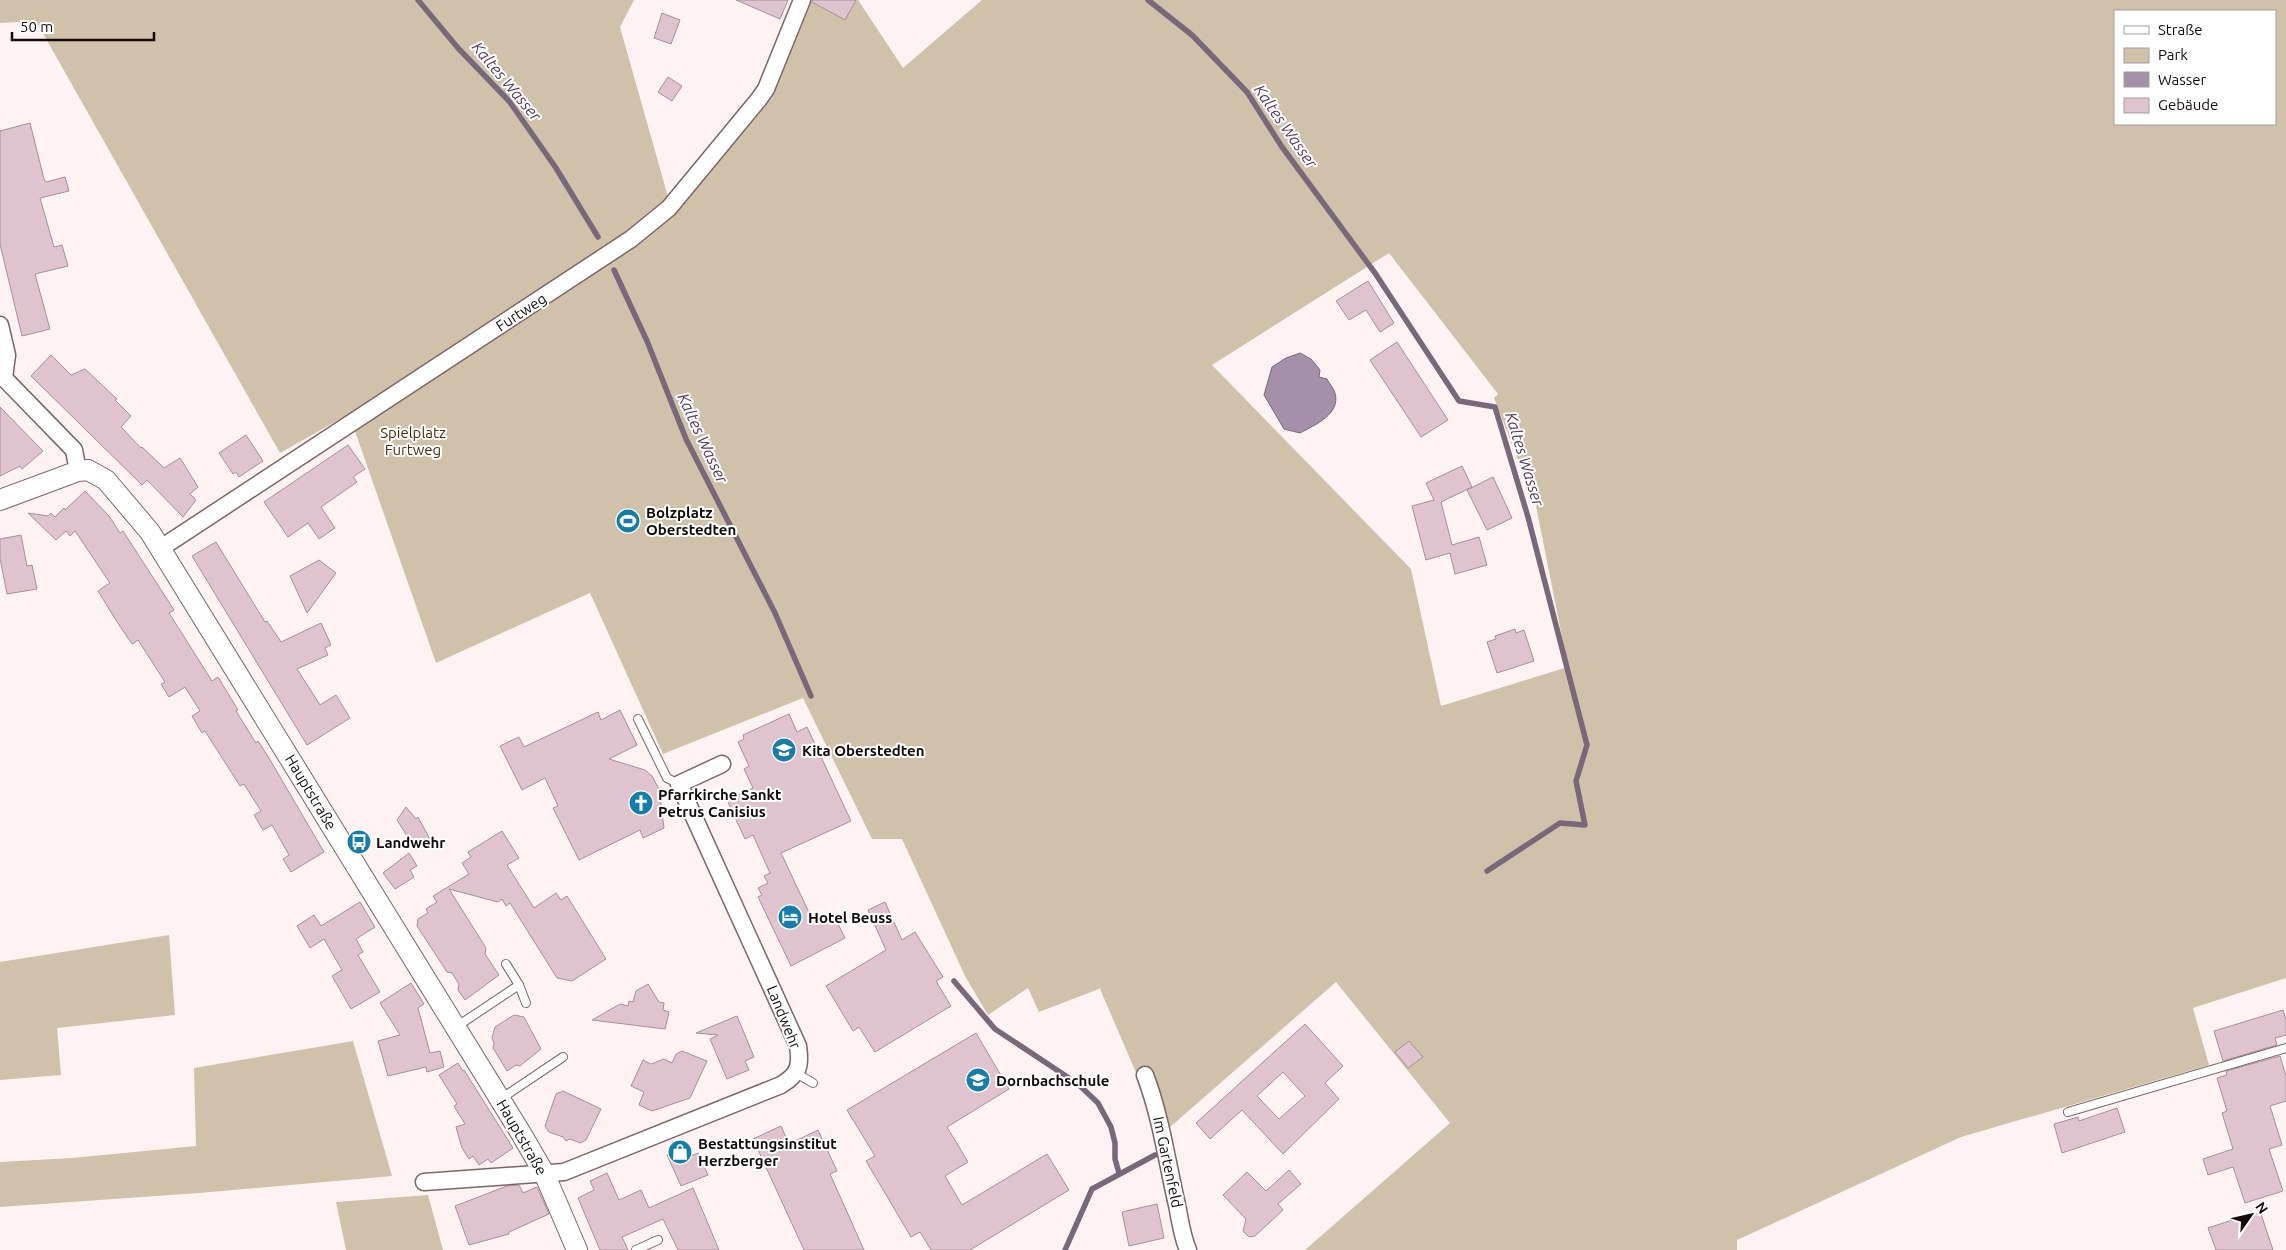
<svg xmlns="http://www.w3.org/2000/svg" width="2286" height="1250" viewBox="0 0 2286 1250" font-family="Ubuntu,sans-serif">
<rect width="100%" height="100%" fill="#fff2f2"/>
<!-- green -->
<g fill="#d0c1aa" fill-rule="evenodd">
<path d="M0,0h634l-14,27 52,184 30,-30 70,-83 40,-98h46l45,68 79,-68h1304v978l-93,30 16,57 -248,72 -224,103v10h-432l145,-127 -114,-141 -182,159 -4,-36 -50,-116 4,-2 -65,25 -11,-24 -40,27 -23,-39 -63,-137h-30l-69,-141 -140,56 -73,-161 -154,70 -87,-249 -69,39 -244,-432 -36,2zM2115,11h160v113h-160zM1389,253l109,141 -4,4 42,108 32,161 -127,39 -30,-137 -199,-204z"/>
<polygon points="169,935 175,1015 57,1028 61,1075 0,1080 0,962"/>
<polygon points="353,1041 392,1176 199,1193 0,1207 0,1162 72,1158 196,1146 194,1068"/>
<polygon points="428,1195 443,1250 346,1250 336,1202"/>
</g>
<!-- water -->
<path fill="#a491a9" stroke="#786879" d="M1300,353l11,6 9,11 -1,7 8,2c2,4 7,10 8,14 6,21 -20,32 -35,40l-16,-4 -20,-34 8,-28 14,-9z"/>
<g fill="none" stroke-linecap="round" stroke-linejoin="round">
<!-- stream -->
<g stroke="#786879" stroke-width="5.5">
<polyline points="418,0 458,48 509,101 556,168 598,237"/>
<polyline points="1148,0 1192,35 1247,92 1282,147 1375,273 1459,401 1495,407 1528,517 1587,745 1576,781 1585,825 1560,823 1487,871"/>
<polyline points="614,270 647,341 686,439 775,613 811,696"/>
<polyline points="954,981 995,1029 1078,1084 1098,1103 1111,1127 1115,1143 1115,1159 1119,1173"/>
<polyline points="1065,1250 1092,1189 1155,1155"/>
</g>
</g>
<!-- building -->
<g fill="#dfc4d0" stroke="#a88e9a" fill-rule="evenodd">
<polygon points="736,0 788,0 780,19"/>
<polygon points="812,0 856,0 845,20 812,2"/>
<polygon points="662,13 680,20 671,44 654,38"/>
<polygon points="668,77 682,86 672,101 658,92"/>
<polygon points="30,123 44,179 46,182 65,177 69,191 40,198 54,247 62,245 68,266 35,274 50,329 22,336 0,244 0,131"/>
<polygon points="1368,281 1394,323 1380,332 1366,310 1349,320 1336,301"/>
<polygon points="1397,342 1448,420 1421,437 1370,360"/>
<polygon points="51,355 71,375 85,369 117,399 115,400 131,416 121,427 141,448 142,447 164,468 180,458 198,487 190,494 196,500 183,517 147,480 142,485 31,376"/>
<polygon points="0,407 43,451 22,469 20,466 0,476"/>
<polygon points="246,435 263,461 239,477 236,472 233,474 219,453"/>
<polygon points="348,445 365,469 353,477 357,482 321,507 335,528 319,539 308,523 288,537 264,502"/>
<polygon points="1462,466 1472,487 1441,502 1452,545 1479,537 1487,565 1455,574 1450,553 1426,560 1412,506 1434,500 1426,483"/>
<polygon points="1493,477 1512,518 1487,530 1467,490"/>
<polygon points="85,491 109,516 120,533 123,531 174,610 169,613 212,681 218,677 238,710 236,711 256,743 258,741 269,758 324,852 291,872 283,859 289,855 272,825 263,830 254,815 261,811 244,784 240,786 205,731 202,733 192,716 200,711 185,687 169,697 161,684 165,682 138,640 132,644 117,622 98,591 110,583 75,531 70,536 66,531 56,540 28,513 48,516 51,513 55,517 64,508 65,510"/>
<polygon points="21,535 27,566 32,565 37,589 7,594 0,558 0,539"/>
<polygon points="216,542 265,622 267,621 281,642 321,623 331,645 325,648 328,655 297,669 320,705 336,695 350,718 307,745 192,556"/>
<polygon points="319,560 336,573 307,613 290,576"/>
<polygon points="1515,629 1516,633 1524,630 1534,661 1497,673 1487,642 1496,639 1495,636"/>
<polygon points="620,710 637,745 609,759 645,770 652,776 659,789 664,828 643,838 640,830 579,860 553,808 558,806 545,778 522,790 500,746 519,737 524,747 598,712 601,720"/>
<polygon points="789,714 797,732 807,727 851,821 781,853 814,923 833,914 845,938 791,966 758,897 762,895 758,888 768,883 764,876 770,873 753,835 745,839 727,800 753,788 744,769 749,766 738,742 744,739 743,735"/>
<polygon points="406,807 416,819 418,817 431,841 416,850 397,820"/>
<polygon points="502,831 519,858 507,865 534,908 556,893 561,900 567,896 606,959 572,981 557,978 510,903 506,906 502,899 498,902 449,889 486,948 485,954 499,975 465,1000 458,990 459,984 452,973 447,972 417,926 418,919 428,913 426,909 437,902 433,896 469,874 462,863 471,857 468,852"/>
<polygon points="409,853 417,866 410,870 414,877 395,889 383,873"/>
<polygon points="360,902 375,927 356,939 363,952 358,955 380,992 351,1009 332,976 342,970 324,939 310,948 297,926 314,915 321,926"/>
<polygon points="885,902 902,940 915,932 943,977 936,981 951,1006 875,1052 859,1027 853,1031 826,986 886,950 868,910"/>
<polygon points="411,983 424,1004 418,1008 430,1053 440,1051 444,1067 427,1072 426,1067 388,1076 378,1041 400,1035 380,1003"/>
<polygon points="648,984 659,1002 664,1003 663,1010 669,1012 665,1029 592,1020 620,1004 628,1006 629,1001 633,1002 636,991"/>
<polygon points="2283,1010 2286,1020 2286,1035 2275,1038 2277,1045 2223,1061 2214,1031"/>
<polygon points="514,1015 524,1017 541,1049 520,1066 516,1065 507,1071 493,1048 494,1043 492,1038 495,1027"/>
<polygon points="737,1016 754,1057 745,1061 749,1070 727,1079 710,1039 718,1035 696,1033"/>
<path d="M1305,1024l38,42 -18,17 14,16 -56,55 -41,-44 -32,29 -14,-16zM1283,1072l22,24 -26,23 -22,-23z"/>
<polygon points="976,1033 1009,1089 947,1127 968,1162 945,1176 962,1205 1047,1154 1069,1190 970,1250 931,1250 920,1232 911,1237 866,1161 875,1156 847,1110"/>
<polygon points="1409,1041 1423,1057 1408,1068 1395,1052"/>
<polygon points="682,1051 707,1061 690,1098 652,1111 639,1105 644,1092 631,1086 643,1060 651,1064 664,1059 672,1063 676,1054"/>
<polygon points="2280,1056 2286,1076 2286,1101 2270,1106 2282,1145 2269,1149 2283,1191 2245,1203 2233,1167 2208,1175 2203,1159 2233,1149 2222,1113 2227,1111 2217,1078 2227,1075 2226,1071"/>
<polygon points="458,1063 463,1071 464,1070 513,1148 491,1163 488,1159 479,1165 473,1156 469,1159 462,1148 456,1127 465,1124 454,1106 457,1104 439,1075"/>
<polygon points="563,1091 601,1109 586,1140 580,1143 570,1139 566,1141 563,1137 549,1132 545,1126 556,1094"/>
<polygon points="2117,1108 2125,1132 2062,1153 2054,1124 2078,1117 2079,1121"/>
<polygon points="781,1126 789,1144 818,1130 837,1171 830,1174 864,1250 804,1250 753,1139"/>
<polygon points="684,1147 689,1157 698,1153 708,1175 681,1186 667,1155"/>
<polygon points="1289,1170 1301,1184 1278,1204 1283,1210 1255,1236 1249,1237 1243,1231 1246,1219 1223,1195 1247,1172 1266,1191"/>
<polygon points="607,1173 619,1200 641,1190 649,1208 693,1188 719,1250 678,1250 663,1219 622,1237 628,1250 600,1250 578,1198 594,1190 590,1181"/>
<polygon points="519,1185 523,1193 537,1187 549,1214 509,1232 509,1234 469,1245 455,1206 507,1186"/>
<polygon points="1157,1204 1164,1238 1129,1246 1122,1212"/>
<polygon points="2260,1211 2273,1250 2216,1250 2208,1228"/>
</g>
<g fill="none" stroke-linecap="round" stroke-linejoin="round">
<defs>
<g id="service">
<polyline points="638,719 667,778 679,784"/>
<polyline points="506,964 519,985 526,1003"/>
<polyline points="456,1027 519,985"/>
<polyline points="796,1073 813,1083"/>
<polyline points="502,1098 563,1057"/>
<polyline points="2068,1112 2286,1048"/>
<polyline points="636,1250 658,1240"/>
</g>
<g id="minor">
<polyline points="0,325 7,355 4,378"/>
<polyline points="0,374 74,450 78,471"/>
<polyline points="161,548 631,239 669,208 759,99 766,89 802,0"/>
<path d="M1145,1075c16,42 22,87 32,130 3,15 5,31 11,45"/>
<path d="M424,1182l140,-10 217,-87c18,-11 20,-19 17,-39l-119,-262 43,-20"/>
</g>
<polyline id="tertiary" points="0,500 78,471 88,470 106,480 150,532 522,1135 544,1173 577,1250"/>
</defs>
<!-- service casing -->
<use href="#service" stroke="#7f6464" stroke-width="10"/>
<!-- minor casing -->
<use href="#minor" stroke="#7f6464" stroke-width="19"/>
<!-- tertiary casing -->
<use href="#tertiary" stroke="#7f6464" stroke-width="22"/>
<!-- service -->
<use href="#service" stroke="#fff" stroke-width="8"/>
<!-- minor -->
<use href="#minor" stroke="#fff" stroke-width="16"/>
<!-- tertiary -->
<use href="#tertiary" stroke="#fff" stroke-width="20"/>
</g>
<!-- icons -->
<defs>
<symbol id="stadium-disc" viewBox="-11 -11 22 22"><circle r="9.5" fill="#157ea8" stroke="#fff"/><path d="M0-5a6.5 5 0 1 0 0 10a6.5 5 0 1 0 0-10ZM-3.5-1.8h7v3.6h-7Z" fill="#fff"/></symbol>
<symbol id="school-disc" viewBox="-11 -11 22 22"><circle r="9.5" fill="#157ea8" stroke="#fff"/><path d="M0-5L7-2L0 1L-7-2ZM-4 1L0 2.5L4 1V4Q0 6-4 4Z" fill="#fff"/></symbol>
<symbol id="church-disc" viewBox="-11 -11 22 22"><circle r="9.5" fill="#157ea8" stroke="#fff"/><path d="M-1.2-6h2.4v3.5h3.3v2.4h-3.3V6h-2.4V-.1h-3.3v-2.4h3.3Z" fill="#fff"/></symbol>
<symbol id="bus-disc" viewBox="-11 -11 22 22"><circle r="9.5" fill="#157ea8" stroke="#fff"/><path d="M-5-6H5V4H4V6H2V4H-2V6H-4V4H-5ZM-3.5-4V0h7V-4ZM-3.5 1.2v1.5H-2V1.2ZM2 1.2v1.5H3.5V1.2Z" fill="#fff"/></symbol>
<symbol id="hotel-disc" viewBox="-11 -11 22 22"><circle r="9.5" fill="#157ea8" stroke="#fff"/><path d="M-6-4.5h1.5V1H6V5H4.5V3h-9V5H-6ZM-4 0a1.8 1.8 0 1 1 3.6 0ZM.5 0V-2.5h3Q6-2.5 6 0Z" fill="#fff"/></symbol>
<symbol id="shop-disc" viewBox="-11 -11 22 22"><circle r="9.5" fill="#157ea8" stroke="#fff"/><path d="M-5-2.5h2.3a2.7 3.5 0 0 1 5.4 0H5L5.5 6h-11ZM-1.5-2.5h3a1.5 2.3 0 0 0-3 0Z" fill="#fff"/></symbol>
</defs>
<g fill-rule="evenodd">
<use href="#stadium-disc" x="614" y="507" width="28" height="28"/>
<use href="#school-disc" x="770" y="736" width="28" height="28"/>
<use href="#church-disc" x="627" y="789" width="28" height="28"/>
<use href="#bus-disc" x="345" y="828" width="28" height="28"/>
<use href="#hotel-disc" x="776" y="903" width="28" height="28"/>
<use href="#school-disc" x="964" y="1066" width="28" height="28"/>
<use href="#shop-disc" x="666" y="1138" width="28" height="28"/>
</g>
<g text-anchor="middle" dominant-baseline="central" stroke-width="4" stroke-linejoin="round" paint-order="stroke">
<!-- street labels -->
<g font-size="15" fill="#130909" stroke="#fff">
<text transform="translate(521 312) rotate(-33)">Furtweg</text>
<text transform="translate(311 792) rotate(59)">Hauptstraße</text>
<text transform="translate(784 1017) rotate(68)">Landwehr</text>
<text transform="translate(522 1137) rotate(60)">Hauptstraße</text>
<text transform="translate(1168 1162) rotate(78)">Im Gartenfeld</text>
</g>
<!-- park labels -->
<g font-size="15" fill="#432f0c" stroke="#fff">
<text x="413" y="432">Spielplatz<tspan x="413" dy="17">Furtweg</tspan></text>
</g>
<!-- poi labels -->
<g font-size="15" font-weight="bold" fill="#130909" stroke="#fff" text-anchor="start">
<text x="646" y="512">Bolzplatz<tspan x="646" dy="17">Oberstedten</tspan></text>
<text x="802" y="750">Kita Oberstedten</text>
<text x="658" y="794">Pfarrkirche Sankt<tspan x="658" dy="17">Petrus Canisius</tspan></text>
<text x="376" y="842">Landwehr</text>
<text x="808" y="917">Hotel Beuss</text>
<text x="996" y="1080">Dornbachschule</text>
<text x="698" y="1143">Bestattungsinstitut<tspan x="698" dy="17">Herzberger</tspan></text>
</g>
<!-- water labels -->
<g font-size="16" font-style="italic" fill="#573a5e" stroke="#fff">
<text transform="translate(507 81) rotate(50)">Kaltes Wasser</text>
<text transform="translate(1286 126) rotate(55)">Kaltes Wasser</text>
<text transform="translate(703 438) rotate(65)">Kaltes Wasser</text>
<text transform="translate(1525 459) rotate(73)">Kaltes Wasser</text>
</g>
</g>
<!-- legend -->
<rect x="2114" y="10" width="162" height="115" fill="#ffffff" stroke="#a19d9d"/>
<rect x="2124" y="26" width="25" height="8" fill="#ffffff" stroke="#a19d9d"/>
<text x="2158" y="35" font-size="15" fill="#130909">Straße</text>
<rect x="2124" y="48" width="25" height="15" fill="#d0c1aa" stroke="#a19d9d"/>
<text x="2158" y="60" font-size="15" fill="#130909">Park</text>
<rect x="2124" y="72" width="25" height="15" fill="#a491a9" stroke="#a19d9d"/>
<text x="2158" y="85" font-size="15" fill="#130909">Wasser</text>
<rect x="2124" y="98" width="25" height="15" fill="#dfc4d0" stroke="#a19d9d"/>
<text x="2158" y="110" font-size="15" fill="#130909">Gebäude</text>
<!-- north arrow -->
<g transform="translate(2251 1215) rotate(56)" stroke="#ffffff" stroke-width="4" paint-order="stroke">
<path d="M0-4L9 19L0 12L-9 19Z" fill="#130909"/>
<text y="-8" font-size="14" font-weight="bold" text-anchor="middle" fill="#130909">N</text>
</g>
<!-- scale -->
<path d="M12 32v8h142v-8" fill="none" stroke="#130909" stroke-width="2.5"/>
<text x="20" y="32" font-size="15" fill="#130909" stroke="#ffffff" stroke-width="4" paint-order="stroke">50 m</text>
</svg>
